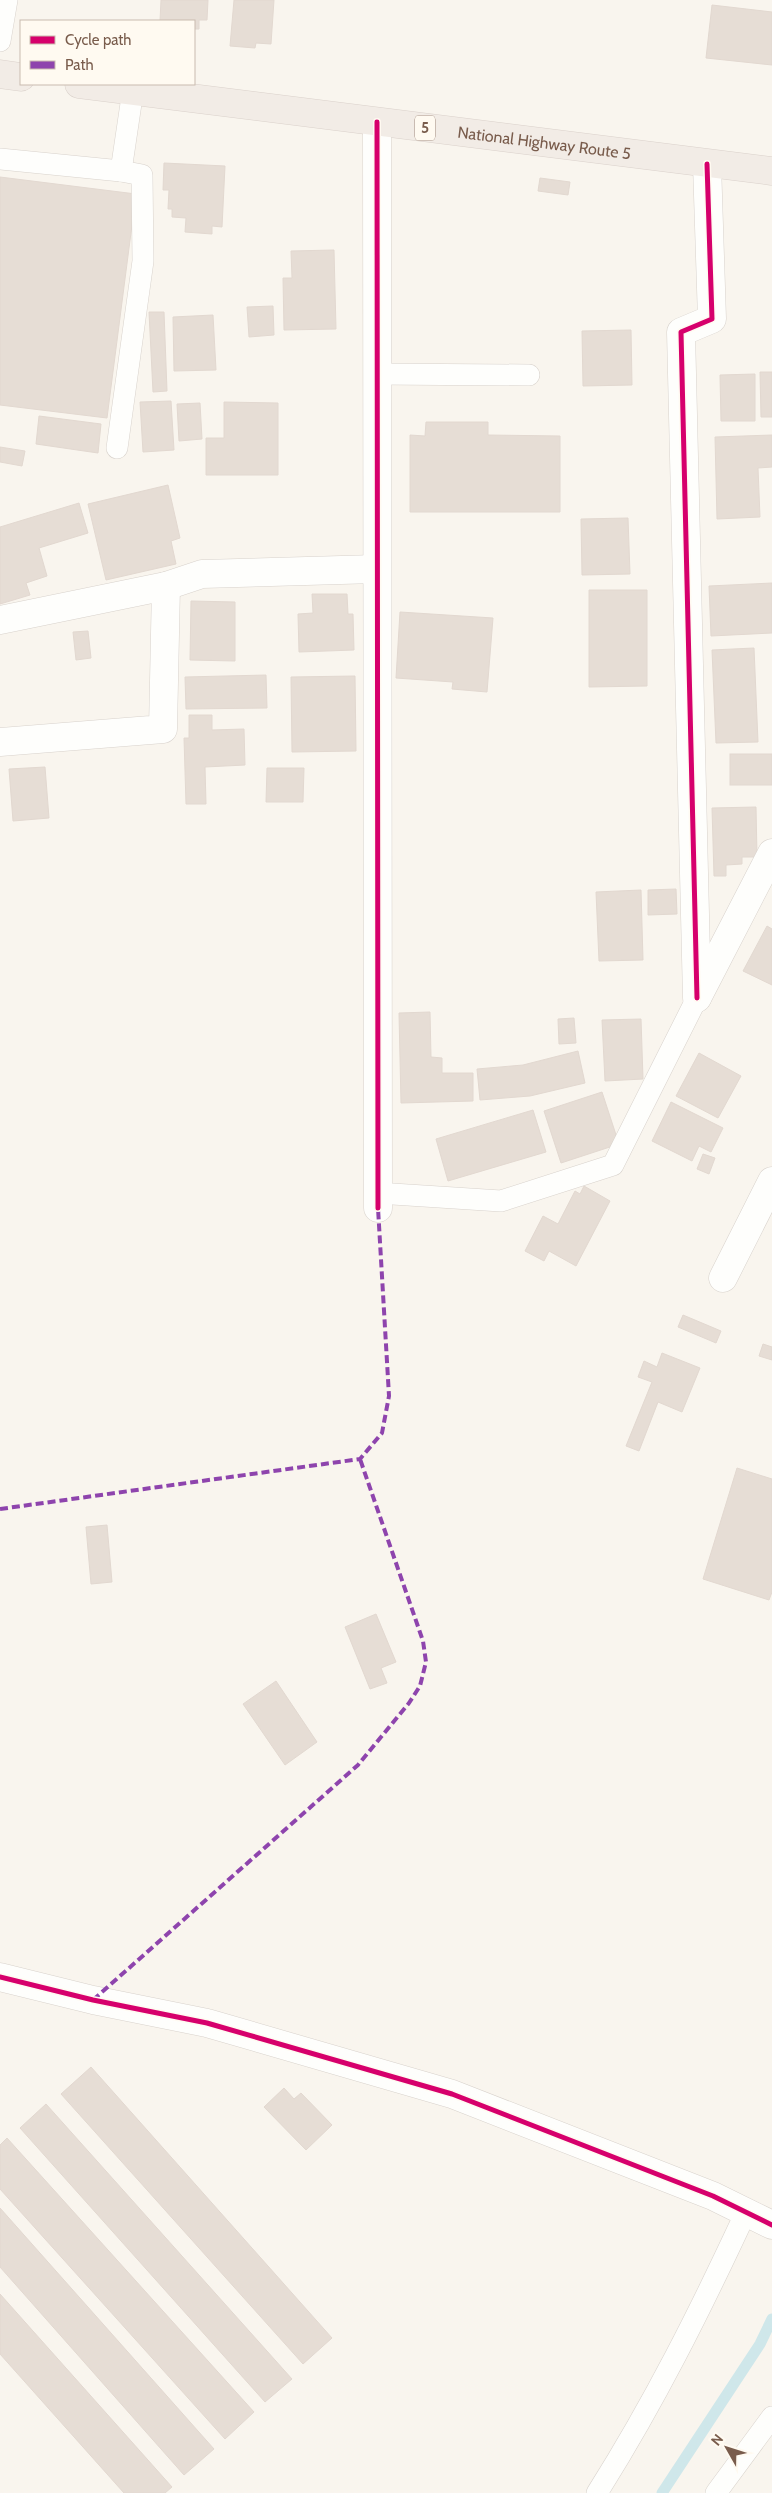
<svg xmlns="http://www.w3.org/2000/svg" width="772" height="2493" viewBox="0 0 772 2493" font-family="Cabin,sans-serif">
<rect width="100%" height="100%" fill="#f9f5ee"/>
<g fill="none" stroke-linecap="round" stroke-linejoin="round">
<!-- stream -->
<polyline stroke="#cfe7ea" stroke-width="11" points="662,2493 760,2344 772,2319"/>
</g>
<!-- building -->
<g fill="#e6ddd5" stroke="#e2d8d0">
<polygon points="161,0 208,0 207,20 199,20 199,29 194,29 194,32 194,21 160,21"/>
<polygon points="234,0 274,0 271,44 256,43 255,48 230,46"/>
<polygon points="712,5 772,12 772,65 706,58"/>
<polygon points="164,163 225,166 222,227 212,226 212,234 185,232 186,218 172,217 172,209 168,209 169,190 163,190"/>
<polygon points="0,177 136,194 107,418 0,405"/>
<polygon points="540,178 570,182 568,195 538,191"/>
<polygon points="334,250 336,329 284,330 283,278 292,278 291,251"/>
<polygon points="273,306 274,335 249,337 247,307"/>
<polygon points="149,312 164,312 167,391 153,392"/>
<polygon points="213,315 216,370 174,371 173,317"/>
<polygon points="631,330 632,385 583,386 582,331"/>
<polygon points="760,372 772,372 772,417 761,417"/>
<polygon points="755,374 755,421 721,421 720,375"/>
<polygon points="171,401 174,450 143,452 140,402"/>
<polygon points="224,402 278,403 278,475 206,475 206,438 224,438"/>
<polygon points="200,403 202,439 179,441 177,404"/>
<polygon points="39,416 101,424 98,453 36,444"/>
<polygon points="426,422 488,422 488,435 560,436 560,512 410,512 410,435 425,436"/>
<polygon points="772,435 772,467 758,468 760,517 717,519 715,437"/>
<polygon points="0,447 25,451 22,466 0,462"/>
<polygon points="168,485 180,538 171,541 176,564 106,580 88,504"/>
<polygon points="79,503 88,533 39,548 47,576 26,583 30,595 0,604 0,527"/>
<polygon points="628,518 630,574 582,575 581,519"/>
<polygon points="772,583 772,633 711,636 709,586"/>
<polygon points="589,590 647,590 647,686 589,687"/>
<polygon points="312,594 347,594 348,614 353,614 354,650 299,652 298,614 313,613"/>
<polygon points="191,601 235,602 235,661 190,660"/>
<polygon points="400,612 493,618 487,692 452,689 453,682 396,678"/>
<polygon points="88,631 91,658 76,660 73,632"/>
<polygon points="754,648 758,742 716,743 712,650"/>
<polygon points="266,675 267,708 186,709 185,677"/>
<polygon points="355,676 356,751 292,752 291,677"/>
<polygon points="189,715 212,715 212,730 244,729 245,765 205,767 206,804 186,804 184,738 189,738"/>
<rect x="730" y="754" width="42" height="31"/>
<polygon points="45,767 49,818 13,821 9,769"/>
<polygon points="267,768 304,768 303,802 266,802"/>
<polygon points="756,807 757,857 742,857 742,864 726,865 726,876 714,876 712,808"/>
<polygon points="676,889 677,914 648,915 648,890"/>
<polygon points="641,890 643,960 599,961 596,892"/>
<polygon points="767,926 772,929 772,985 743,971"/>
<polygon points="430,1012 431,1057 442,1058 442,1073 473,1073 473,1101 401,1103 399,1013"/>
<polygon points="574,1018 576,1043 559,1044 558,1019"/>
<polygon points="641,1019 643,1079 605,1081 602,1020"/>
<polygon points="578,1051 585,1083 530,1096 480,1100 477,1069 523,1065"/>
<polygon points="699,1053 741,1076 718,1118 676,1096"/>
<polygon points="602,1092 619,1144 561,1163 544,1111"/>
<polygon points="671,1102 723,1128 711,1152 699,1146 692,1161 652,1141"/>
<polygon points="533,1110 546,1152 448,1181 436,1139"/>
<polygon points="703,1154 715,1158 709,1174 697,1169"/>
<polygon points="584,1186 610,1201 576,1266 549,1251 544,1261 525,1251 543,1216 558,1224 575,1191 580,1194"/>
<polygon points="683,1315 721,1331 716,1343 678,1327"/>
<polygon points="763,1344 772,1347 772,1360 759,1356"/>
<polygon points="662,1353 700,1368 682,1412 658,1402 639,1451 626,1446 652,1382 638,1377 644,1361 657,1367"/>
<polygon points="737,1468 772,1479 772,1592 769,1600 703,1579"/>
<polygon points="107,1525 112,1582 91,1584 86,1527"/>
<polygon points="376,1614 396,1662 381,1668 387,1683 370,1689 345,1627"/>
<polygon points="276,1681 317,1742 285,1765 243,1704"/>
<polygon points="91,2067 332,2338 303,2364 61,2094"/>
<polygon points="284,2088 294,2099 301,2093 332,2125 306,2150 264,2107"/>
<polygon points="46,2104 292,2379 265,2402 20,2128"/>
<polygon points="7,2138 254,2412 225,2439 0,2189 0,2145"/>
<polygon points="0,2208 214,2449 184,2475 0,2267"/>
<polygon points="0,2294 172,2487 165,2493 124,2493 0,2354"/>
</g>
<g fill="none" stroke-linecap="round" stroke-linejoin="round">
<defs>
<g id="service">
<polyline points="0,41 7,0"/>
<polyline points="0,159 121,171 142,175 143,261 117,448"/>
<polyline points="121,171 133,90"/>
<polyline points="376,374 529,375"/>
<polyline points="377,1193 501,1201 613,1165 697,998"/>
<path d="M597,2493c57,-90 104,-184 149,-281"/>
<polyline points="716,2493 772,2417"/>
</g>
<g id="minor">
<polyline points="377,122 378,1208"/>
<polyline points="0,620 166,586 202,574 376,569"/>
<polyline points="0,742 163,729 166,586"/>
<polyline points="698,996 772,853"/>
<polyline points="697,998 681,332 712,319 707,164"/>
<polyline points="723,1278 772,1181"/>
<polyline points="0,1977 93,2000 207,2023 452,2094 713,2196 772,2225"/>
</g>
<g id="trunk">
<polyline points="0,74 21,77"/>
<path id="s1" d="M79,84l693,87"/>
</g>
</defs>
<!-- service casing -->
<use href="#service" stroke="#d8d2cc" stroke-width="22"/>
<!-- minor casing -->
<use href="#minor" stroke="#d8d2cc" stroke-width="29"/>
<!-- trunk casing -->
<use href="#trunk" stroke="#dad1cb" stroke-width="29"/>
<!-- service -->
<use href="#service" stroke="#fefefc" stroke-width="21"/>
<!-- minor -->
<use href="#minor" stroke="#fefefc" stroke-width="28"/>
<!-- trunk -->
<use href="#trunk" stroke="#f2ece6" stroke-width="28"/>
<!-- quiet -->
<g stroke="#8e44ad" stroke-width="4" stroke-dasharray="8 4" stroke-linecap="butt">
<polyline points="0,1509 360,1459 382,1433 389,1396 378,1208"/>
<polyline points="93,2000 358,1765 409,1703 420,1686 426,1662 423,1641 360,1459"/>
</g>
<defs>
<g id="cycleway">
<polyline points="377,122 378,1208"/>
<polyline points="697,998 681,332 712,319 707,164"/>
<polyline points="0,1977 93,2000 207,2023 452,2094 713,2196 772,2225"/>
</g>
</defs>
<!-- cycleway casing -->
<use href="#cycleway" stroke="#fffaf1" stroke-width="8"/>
<!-- cycleway -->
<use href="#cycleway" stroke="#d6006c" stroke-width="5"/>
</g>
<g text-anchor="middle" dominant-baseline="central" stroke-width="5" stroke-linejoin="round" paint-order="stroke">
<!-- shield labels -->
<rect fill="#fffaf1" stroke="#a18b7e" stroke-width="1" x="415" y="115.5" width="20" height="25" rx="4"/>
<g font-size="15" font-weight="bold" fill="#795c4c">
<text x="425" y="128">5</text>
</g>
<!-- street labels -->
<g font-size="16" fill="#795c4c" stroke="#fffaf1">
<text stroke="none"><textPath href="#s1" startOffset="469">National Highway Route 5</textPath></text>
</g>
</g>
<!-- legend -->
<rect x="20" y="20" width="175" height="65" fill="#fffaf1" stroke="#c9bbaf"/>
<rect x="30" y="36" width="25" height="8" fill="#d6006c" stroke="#c9bbaf"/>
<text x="65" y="45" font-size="15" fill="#795c4c">Cycle path</text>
<rect x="30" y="61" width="25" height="8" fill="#8e44ad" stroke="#c9bbaf"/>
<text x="65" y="70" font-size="15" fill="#795c4c">Path</text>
<!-- north arrow -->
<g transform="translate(727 2448) rotate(309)" stroke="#fffaf1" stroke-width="4" paint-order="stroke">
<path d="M0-4L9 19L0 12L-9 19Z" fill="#795c4c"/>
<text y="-8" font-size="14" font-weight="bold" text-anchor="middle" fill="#795c4c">N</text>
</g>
</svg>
